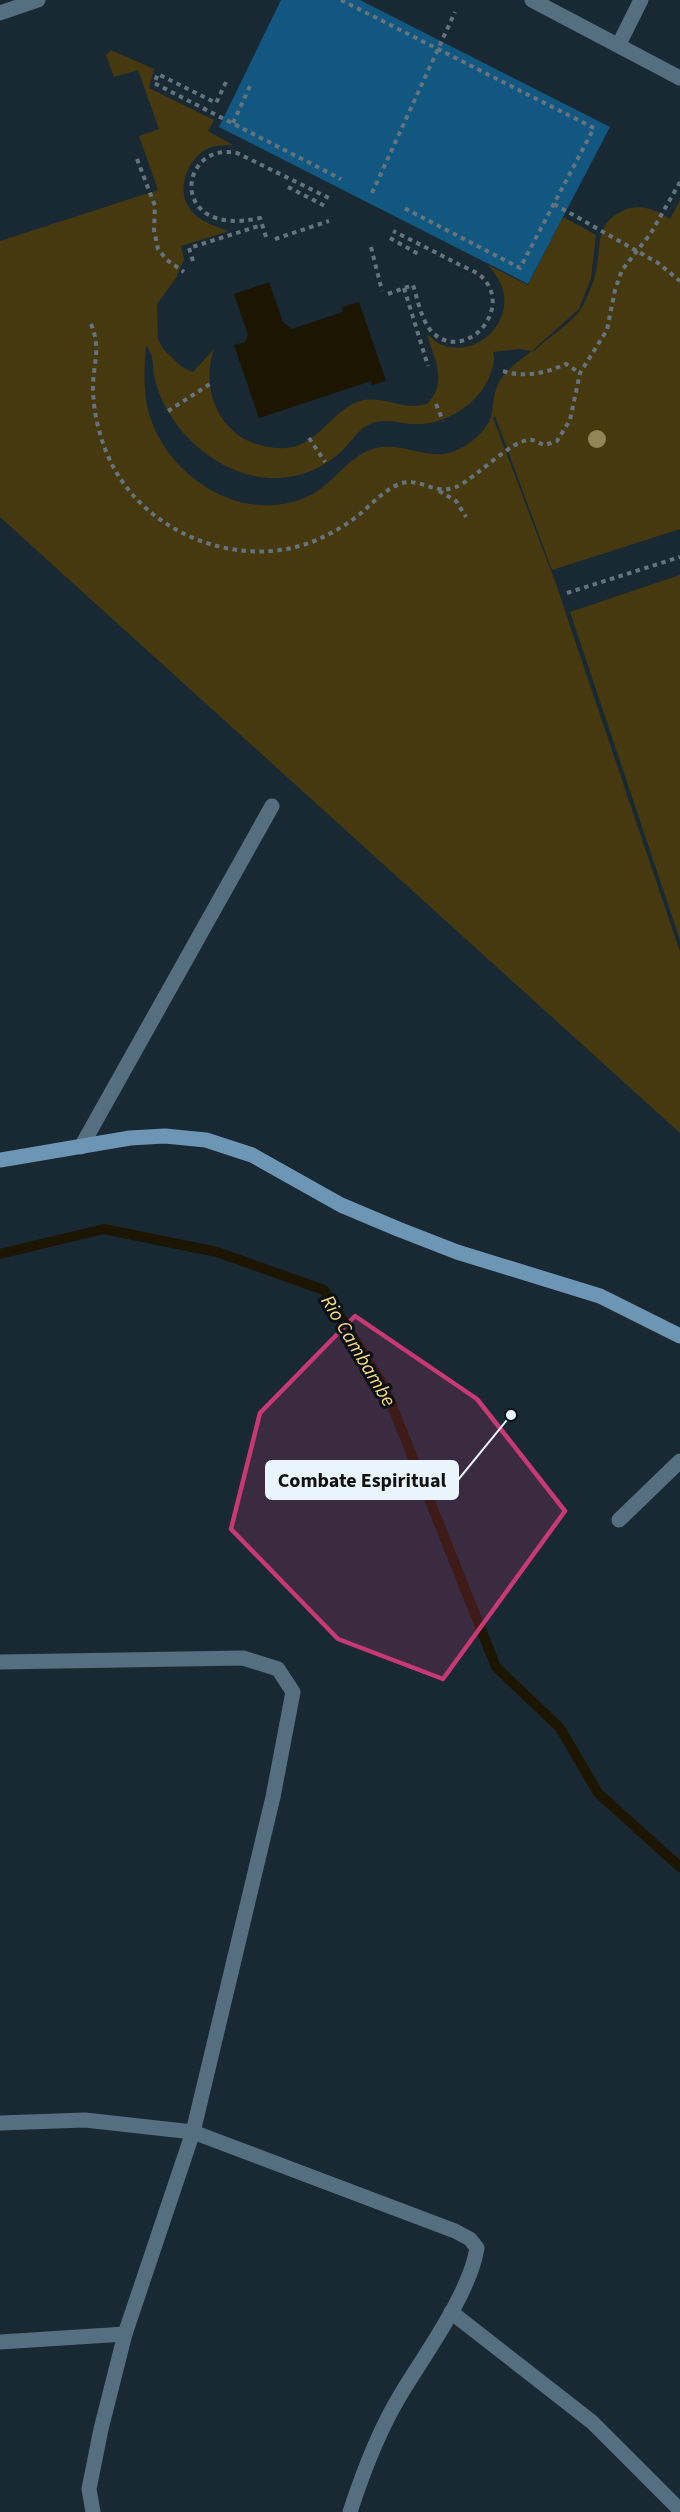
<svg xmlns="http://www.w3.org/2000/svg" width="680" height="2512" viewBox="0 0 680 2512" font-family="'Source Sans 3',sans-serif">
<rect width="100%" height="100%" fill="#182934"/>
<!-- green -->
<g fill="#47390f" fill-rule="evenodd">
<path d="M111,50l43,19 -5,19 65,32 -6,11 25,14c-8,0 -17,0 -24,3 -19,8 -32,37 -22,56 8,16 26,22 42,27l-48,15 3,13 -8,19 -19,26 1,35 5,10 19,18 11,5 21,-23c-15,42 8,92 55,98 11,2 22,2 32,-3 23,-10 36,-36 59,-43 24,-7 45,12 68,2 20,-22 6,-44 -1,-69 4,3 9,9 15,11 38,14 77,-28 57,-65 -3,-5 -7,-10 -11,-15l40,20 35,-68 33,18 -5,43 -12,31 -45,40 -1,3c12,-12 41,-31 48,-43 7,-12 14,-30 16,-43 4,-27 0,-45 30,-57 16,-5 30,1 43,10l10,-19v329l-128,41 -57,-154 -2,2 63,166 124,368v181l-680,-616v-276l158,-51 -19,-54 20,-7 -21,-59 -24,7 -8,-22zM146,346c9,9 6,22 9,34 10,38 39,71 75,88 39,18 82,12 114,-19 8,-9 15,-20 26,-25 14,-6 27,-1 41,0 30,3 66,-18 78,-46 3,-8 7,-19 4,-26l26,-3 13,2c-12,9 -25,18 -33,31 -5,11 -6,19 -7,31 -1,11 -15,25 -24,31 -35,24 -59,-3 -92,4 -31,8 -44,41 -74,51 -64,24 -134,-23 -153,-85 -6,-22 -5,-45 -3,-68z"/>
<polygon points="680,575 680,940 570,612"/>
</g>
<!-- water -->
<polygon fill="#1c1502" points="269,282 283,322 292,329 343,312 342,307 359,302 386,381 372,385 371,381 259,418 234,345 245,342 248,335 234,294"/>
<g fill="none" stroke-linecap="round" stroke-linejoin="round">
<!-- stream -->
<polyline stroke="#1c1502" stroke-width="10" points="0,1254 104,1229 217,1252 324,1290 385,1388 496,1667 560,1728 598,1793 680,1867"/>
</g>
<!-- building -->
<polygon fill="#11577f" points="281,0 360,0 610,127 528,284 219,127"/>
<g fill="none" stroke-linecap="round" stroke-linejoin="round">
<!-- path -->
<g stroke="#64737d" stroke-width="4" stroke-dasharray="4.5 4.5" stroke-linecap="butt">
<polyline points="341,0 594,128 520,268 404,208"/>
<polyline points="226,82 216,103 158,74 154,83 341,179"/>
<polyline points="233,123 250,86"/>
<polyline points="137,159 155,206 154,230 158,249 167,260 184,272"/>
<polyline points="288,187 327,207"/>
<polyline points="372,193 455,12"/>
<polyline points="554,204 658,263 680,281"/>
<path d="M266,237l-6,-19c-93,21 -82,-77 -23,-65l94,46"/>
<polyline points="390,238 420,255"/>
<polyline points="275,239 329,221"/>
<polyline points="371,247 382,291"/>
<polyline points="193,261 189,248 262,225"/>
<polyline points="404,288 428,366"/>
<path d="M388,294l25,-9c5,15 8,35 19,47 32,32 83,-22 50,-55 -5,-5 -16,-9 -24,-13 -21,-11 -43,-22 -65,-33"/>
<path d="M91,324c11,26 1,42 2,67 1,27 9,56 22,79 39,69 134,102 206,68 13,-6 28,-15 39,-24 13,-11 23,-23 39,-30 20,-8 36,12 57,3 19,-8 58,-50 76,-47 4,1 8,4 13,5l12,-4 13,-21 10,-47 27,-43 8,-40 7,-20 29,-37 29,-51"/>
<path d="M503,371c22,7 43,2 63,-7l14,9"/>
<polyline points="436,404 443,421"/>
<polyline points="168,411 210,384"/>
<polyline points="309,438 325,462"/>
<polyline points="439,491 456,501 466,517"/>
<polyline points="567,593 680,557"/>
</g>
<!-- street -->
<g stroke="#556e80" stroke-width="15">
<polyline points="532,0 680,78"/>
<polyline points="0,13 38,0"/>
<polyline points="619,44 641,0"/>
<polyline points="81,1147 272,806"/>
<polyline points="619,1520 680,1461"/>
<polyline points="0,1662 243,1658 278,1669 293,1692 273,1797 193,2132 125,2334 101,2429 89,2489 93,2512"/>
<path d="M0,2123l85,-3 108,12 262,99 15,8 7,9c-7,45 -52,106 -76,146 -22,36 -38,78 -51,118"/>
<polyline points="451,2312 592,2422 680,2510"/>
<polyline points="0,2342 125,2334"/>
</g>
<!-- secondary -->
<polyline stroke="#6d96b4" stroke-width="15" points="0,1160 130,1138 165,1136 206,1140 252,1155 341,1205 398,1229 457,1252 600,1296 680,1336"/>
</g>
<!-- trees -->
<circle fill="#918656" cx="597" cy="439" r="9"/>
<!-- marked area -->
<path fill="#c83973" fill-opacity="0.2" stroke="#c83973" stroke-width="4.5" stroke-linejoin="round" d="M355,1316l122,83 88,112 -122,168 -105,-40 -107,-110 29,-116z"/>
<g text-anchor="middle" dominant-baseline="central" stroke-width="6" stroke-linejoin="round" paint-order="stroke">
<!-- water labels -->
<g font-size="20" font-style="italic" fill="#fbd978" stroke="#091016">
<text transform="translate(358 1351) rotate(59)">Rio Cambambe</text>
</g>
</g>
<!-- callouts -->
<path fill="none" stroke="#e9f4fc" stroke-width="2" d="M511 1415L458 1480"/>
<circle fill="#e9f4fc" stroke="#091016" stroke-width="2" cx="511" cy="1415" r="6"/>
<rect fill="#e9f4fc" stroke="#e9f4fc" stroke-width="2" x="266" y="1461" width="192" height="38" rx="6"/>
<g font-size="20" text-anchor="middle" font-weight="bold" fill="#111">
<text x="362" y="1487">Combate Espiritual</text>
</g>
</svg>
